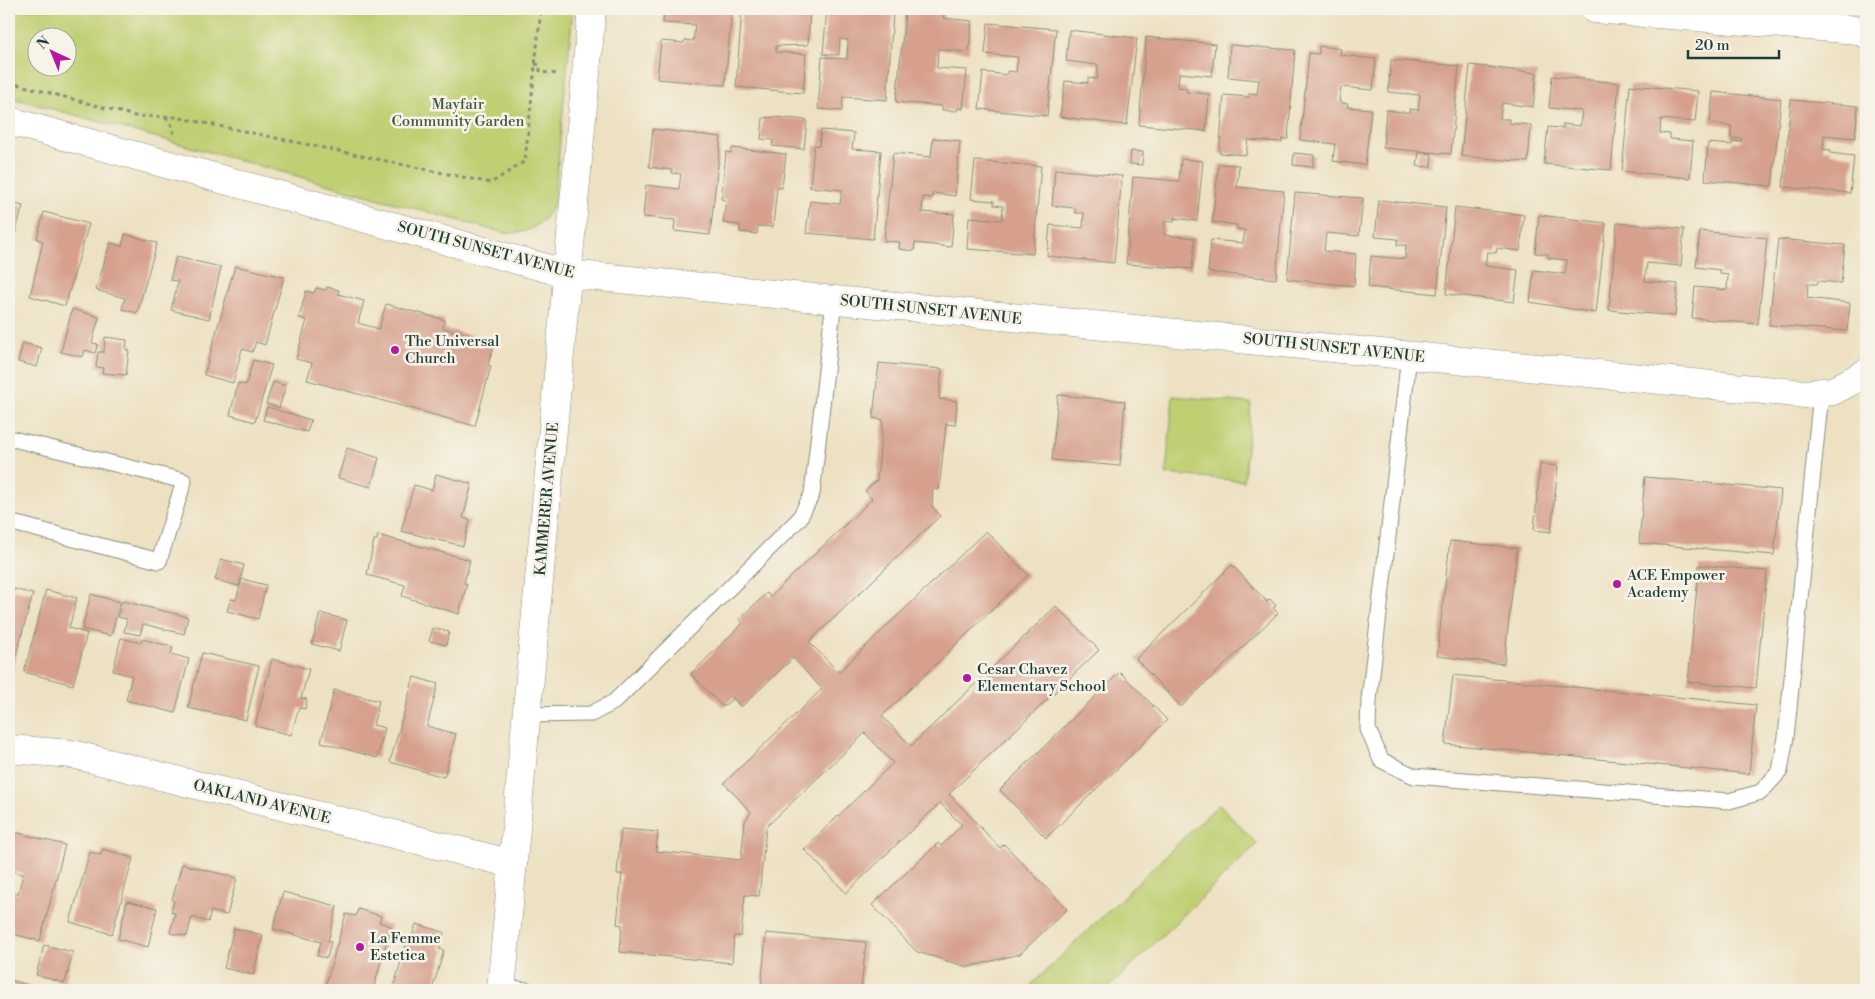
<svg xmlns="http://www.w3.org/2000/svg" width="1875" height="999" viewBox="0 0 1875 999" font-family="'Libre Bodoni',serif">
<rect width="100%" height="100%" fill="#f7f3e8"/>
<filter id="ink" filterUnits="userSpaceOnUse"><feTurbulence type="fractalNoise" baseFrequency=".02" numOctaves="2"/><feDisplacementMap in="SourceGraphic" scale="10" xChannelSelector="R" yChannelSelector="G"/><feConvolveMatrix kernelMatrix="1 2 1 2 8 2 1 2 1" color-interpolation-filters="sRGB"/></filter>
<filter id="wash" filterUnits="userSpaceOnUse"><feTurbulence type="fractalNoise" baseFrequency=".0096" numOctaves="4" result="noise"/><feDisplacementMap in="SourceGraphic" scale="20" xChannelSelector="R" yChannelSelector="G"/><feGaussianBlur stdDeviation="1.12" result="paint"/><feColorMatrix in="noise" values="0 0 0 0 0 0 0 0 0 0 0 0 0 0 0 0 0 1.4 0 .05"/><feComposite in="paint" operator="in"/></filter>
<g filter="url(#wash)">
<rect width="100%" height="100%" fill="#ede1c2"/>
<!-- green -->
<g fill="#bfcf72" stroke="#6f8653" fill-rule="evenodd">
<path d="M9,9h564l-19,193c-8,22 -26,33 -50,31l-495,-136zM38,38h30v30h-30z"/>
<polygon points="1173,396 1251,403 1244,481 1166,474"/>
<polygon points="1219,804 1257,844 1106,990 1026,990"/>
</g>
<g id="blocks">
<!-- building -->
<g fill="#d6a08d">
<polygon points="664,9 732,9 725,85 657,79 661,41 684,43 685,40 693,41 695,25 663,23"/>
<polygon points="742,9 810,9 808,45 776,46 776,52 806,54 803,93 736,87"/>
<polygon points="827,9 872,11 872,9 883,9 883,12 893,13 887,100 843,97 842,111 818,109 822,57 847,59 848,40 840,39 839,55 823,54"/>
<polygon points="907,11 944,14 943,18 972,21 969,52 938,49 937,68 967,70 963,109 958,108 957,111 942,110 942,106 896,102 905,13"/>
<polygon points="988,23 1056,29 1047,116 979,109 983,72 1007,75 1007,71 1016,72 1018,57 985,54"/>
<polygon points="1069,30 1137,38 1127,125 1060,117 1065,81 1088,83 1088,78 1097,79 1098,65 1066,61"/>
<polygon points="1146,37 1215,44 1212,76 1179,73 1178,87 1187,88 1186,92 1209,94 1206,131 1139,125"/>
<polygon points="1230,45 1295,50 1288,139 1282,139 1282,142 1248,140 1246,155 1219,153 1224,95 1249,97 1249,93 1257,94 1259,80 1228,77"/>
<polygon points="1319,46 1341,49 1340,55 1376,59 1373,90 1341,87 1339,102 1348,104 1347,107 1371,109 1365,165 1333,161 1335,144 1300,140 1309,53 1319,54"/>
<polygon points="1391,60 1459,66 1451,154 1383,148 1386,110 1410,113 1410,109 1418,110 1420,95 1388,92"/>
<polygon points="1470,65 1537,73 1533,107 1502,103 1500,119 1509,119 1509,123 1531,125 1528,162 1461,156"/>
<polygon points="1552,76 1619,83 1611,170 1544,164 1548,127 1563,128 1563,124 1580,126 1582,111 1549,108"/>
<polygon points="1630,85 1698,91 1695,122 1661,119 1660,133 1670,134 1670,139 1693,141 1690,178 1622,171"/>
<polygon points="1713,92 1781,99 1772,186 1705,180 1708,143 1732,145 1733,141 1741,142 1742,139 1731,138 1731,126 1710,123"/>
<polygon points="1791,100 1858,106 1855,138 1824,135 1823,149 1831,150 1830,153 1854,156 1850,193 1783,187"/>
<polygon points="774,117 807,120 804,149 772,146 773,140 761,139 763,118"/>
<polygon points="653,129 721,137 710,235 674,231 675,220 643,217 646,185 679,189 681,174 672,173 672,170 649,167"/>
<polygon points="821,130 854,133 852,149 881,151 873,239 806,233 810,201 840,204 842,190 810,187 814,145 819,146"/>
<polygon points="933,138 960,141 955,196 933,193 932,198 923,197 922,212 954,214 951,247 915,243 914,251 899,249 900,242 884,241 893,153 931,157"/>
<polygon points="732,148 786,154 782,188 777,187 773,227 758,226 757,234 740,232 740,225 723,223 726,200 721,199 726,152 731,153"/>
<polygon points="1131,151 1143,152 1142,165 1130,164"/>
<polygon points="1419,152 1432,154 1431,167 1417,166"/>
<polygon points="1294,153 1314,155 1313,167 1293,165"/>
<polygon points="1181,159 1203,161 1197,221 1174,218 1174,222 1165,221 1164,235 1195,238 1192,269 1126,264 1133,177 1179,181"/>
<polygon points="975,161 1041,166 1033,254 967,249 969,217 1002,220 1003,206 994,205 994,201 971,199"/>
<polygon points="1219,164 1239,165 1237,187 1284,191 1276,279 1208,272 1211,240 1243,243 1245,230 1237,229 1237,225 1212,222"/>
<polygon points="1055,169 1122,176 1114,263 1047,256 1050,225 1083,228 1084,213 1075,213 1075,208 1052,206"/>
<polygon points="1295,193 1363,198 1359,236 1326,233 1324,251 1356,254 1354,286 1287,279"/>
<polygon points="1379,200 1446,207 1437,294 1368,287 1371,256 1405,259 1406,245 1397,245 1398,239 1375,237"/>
<polygon points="9,202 23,206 9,255"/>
<polygon points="1455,207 1524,215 1520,251 1497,248 1496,253 1487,252 1485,266 1518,270 1514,302 1446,294"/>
<polygon points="44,212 89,224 65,306 30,296 43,241 37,239"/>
<polygon points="1539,215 1606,223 1596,313 1530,302 1534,270 1565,274 1567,260 1548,258 1548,254 1535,253"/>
<polygon points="1617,223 1684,229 1681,266 1647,263 1645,281 1678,284 1675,316 1609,310"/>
<polygon points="1700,231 1767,238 1758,324 1692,318 1695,287 1727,290 1728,275 1720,274 1720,270 1696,267"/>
<polygon points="125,234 157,243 137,313 122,309 125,298 96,290 110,243 122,246"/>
<polygon points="1778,239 1845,245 1841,283 1818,281 1818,284 1808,284 1807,298 1850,303 1847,331 1769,325"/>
<polygon points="176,257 221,267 209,319 171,310 178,281 170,280"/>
<polygon points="235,266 284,277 265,345 256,342 252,352 242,349 233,383 204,375"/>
<polygon points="327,287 339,290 338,294 364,301 358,323 379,329 386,304 445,320 443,328 495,342 488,365 491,366 475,426 307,380 312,363 296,359 307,320 299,318 306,291 314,293 316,288 326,290"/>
<polygon points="72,309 99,317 92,343 98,344 95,353 85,350 83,357 61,352"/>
<polygon points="105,337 127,340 126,350 129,350 126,375 102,373 103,368 96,367 98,352 104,352"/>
<polygon points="23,343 42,348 37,367 18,362"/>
<polygon points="253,360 272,365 255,422 230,415 238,383 246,385"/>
<polygon points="879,363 942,369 939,399 957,401 955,425 946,424 939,490 933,489 932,506 940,516 809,642 839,672 986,531 1028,575 882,716 911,746 1056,606 1099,650 949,794 1000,848 1004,844 1067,909 1020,954 968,967 917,952 872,905 938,843 941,846 962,825 940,803 846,893 804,849 893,763 865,733 766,827 759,896 745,895 741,936 734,936 732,963 620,952 622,925 617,924 622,874 617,874 621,829 658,832 656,851 741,860 745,821 751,812 724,783 822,689 793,658 741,707 733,698 723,707 691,674 743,623 739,619 767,593 770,597 872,499 865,491 877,480 883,420 873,418"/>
<polygon points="273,382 286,386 279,408 266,404"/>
<polygon points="1058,395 1125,401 1120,466 1052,460"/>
<polygon points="267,407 311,420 307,432 263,420"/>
<polygon points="347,448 379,458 371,487 338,478"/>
<polygon points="1540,464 1558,466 1551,532 1534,530"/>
<polygon points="436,474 472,484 463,518 470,520 463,546 401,531 414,485 432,490"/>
<polygon points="1645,477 1781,490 1774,555 1639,543"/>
<polygon points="378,535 470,560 464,583 467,584 459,614 402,596 405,585 367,575 374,540 377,540"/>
<polygon points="1450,541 1517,548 1504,664 1437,656"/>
<polygon points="221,559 244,565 239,586 215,580"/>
<polygon points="1232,565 1267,602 1270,599 1276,606 1273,608 1278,613 1181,707 1136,659"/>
<polygon points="1699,565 1767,571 1756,688 1688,682"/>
<polygon points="242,579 266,585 258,619 227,611 231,599 236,600"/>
<polygon points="14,589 33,594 11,673 9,673 9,601 11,601"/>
<polygon points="46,590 77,598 69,628 87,633 73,685 24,672"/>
<polygon points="91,594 120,602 111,636 82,629"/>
<polygon points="122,601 188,617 184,634 143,624 140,635 124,632 127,619 118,617"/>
<polygon points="320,613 347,620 339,651 312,644"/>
<polygon points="433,628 449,632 446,645 429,641"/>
<polygon points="121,638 141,643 142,639 173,647 171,654 189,659 175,713 126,700 132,676 113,671"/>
<polygon points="202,653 259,666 246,720 188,708"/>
<polygon points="272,659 309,669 301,698 307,699 305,709 299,708 291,735 255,726"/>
<polygon points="1120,672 1167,720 1046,838 1000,790"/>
<polygon points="1453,675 1756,705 1749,774 1445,744"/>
<polygon points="414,677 438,684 427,726 456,734 444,777 390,762"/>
<polygon points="334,690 379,701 373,725 385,728 377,758 321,742"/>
<polygon points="15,832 65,845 40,941 9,933 9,892 18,894 23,874 9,870 9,854"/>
<polygon points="103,849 133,858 112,934 70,922 90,852 101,855"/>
<polygon points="182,864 237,878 227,915 211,911 208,922 192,917 187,936 170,933 175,913 171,912 174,901 172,900"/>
<polygon points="283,892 337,906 328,941 331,942 327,958 317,956 321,942 273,929"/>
<polygon points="127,901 157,908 148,947 118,939"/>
<polygon points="358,909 381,916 379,922 391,926 373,990 324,990 346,914 356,916"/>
<polygon points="416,924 444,932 439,949 444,950 432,990 408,990 394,986 407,940 411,941"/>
<polygon points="234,928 263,935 253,975 224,968"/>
<polygon points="766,933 866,942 861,990 761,990"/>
<polygon points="44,945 73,952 65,983 36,975"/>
<polygon points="10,980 31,986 30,990 9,990"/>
</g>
</g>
</g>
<g filter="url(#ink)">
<use href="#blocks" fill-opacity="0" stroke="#868f7b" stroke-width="1"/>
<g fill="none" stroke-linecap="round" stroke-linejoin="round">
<defs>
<g id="service">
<polyline points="1409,356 1369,700 1368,729 1381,760 1414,776 1729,801 1761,792 1780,771 1786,737 1821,393"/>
<polyline points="9,438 184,481 159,561 9,522"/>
<polyline points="527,715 591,714 614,702 799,519 812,494 834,300"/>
<polyline points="501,987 527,990"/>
</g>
<g id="minor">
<polyline points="1594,9 1858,30 1866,34"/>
<polyline points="9,121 568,274 1805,394 1833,391 1866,373"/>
<polyline points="9,749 72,754 513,864"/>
</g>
<polyline id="tertiary" points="501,990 592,9"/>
</defs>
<!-- service casing -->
<use href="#service" stroke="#868f7b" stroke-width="17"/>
<!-- minor casing -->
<use href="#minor" stroke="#868f7b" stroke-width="29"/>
<!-- tertiary casing -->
<use href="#tertiary" stroke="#868f7b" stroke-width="29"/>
<!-- path -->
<g stroke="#868f7b" stroke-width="3" stroke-dasharray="4 4" stroke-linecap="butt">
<polyline points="535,64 540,65 540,72 558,74"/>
<polyline points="9,82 135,116 176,117 491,183 525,161 541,9"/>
<polyline points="165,117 174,128 173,137"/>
</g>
<!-- service -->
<use href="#service" stroke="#fff" stroke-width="15"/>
<!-- minor -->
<use href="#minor" stroke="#fff" stroke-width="28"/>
<!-- tertiary -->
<use href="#tertiary" stroke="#fff" stroke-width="28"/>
</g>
</g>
<!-- markers -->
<g fill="#b5179e" stroke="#f7f3e8" stroke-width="2">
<circle cx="395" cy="350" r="5"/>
<circle cx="1617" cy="584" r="5"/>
<circle cx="967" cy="678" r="5"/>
<circle cx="360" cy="947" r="5"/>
</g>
<g text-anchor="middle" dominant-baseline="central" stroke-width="5" stroke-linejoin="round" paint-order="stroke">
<!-- park labels -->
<g font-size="15" fill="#3f5a40" stroke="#f7f3e8">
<text x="458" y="104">Mayfair<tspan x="458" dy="17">Community Garden</tspan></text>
</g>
<!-- street labels -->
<g font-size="15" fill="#1f3d34" stroke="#f7f3e8">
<text transform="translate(486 250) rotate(15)">SOUTH SUNSET AVENUE</text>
<text transform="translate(931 310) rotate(6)">SOUTH SUNSET AVENUE</text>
<text transform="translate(1334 348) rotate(6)">SOUTH SUNSET AVENUE</text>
<text transform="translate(547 499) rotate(-85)">KAMMERER AVENUE</text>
<text transform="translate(262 802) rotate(14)">OAKLAND AVENUE</text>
</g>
<!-- poi labels -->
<g font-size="15" fill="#1f3d34" stroke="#f7f3e8" text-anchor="start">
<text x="405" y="341">The Universal<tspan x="405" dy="17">Church</tspan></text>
<text x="1627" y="575">ACE Empower<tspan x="1627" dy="17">Academy</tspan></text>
<text x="977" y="669">Cesar Chavez<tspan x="977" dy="17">Elementary School</tspan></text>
<text x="370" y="938">La Femme<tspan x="370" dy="17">Estetica</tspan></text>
</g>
</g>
<!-- margin -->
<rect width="1875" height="999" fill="none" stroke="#f7f3e8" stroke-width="30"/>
<!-- north arrow -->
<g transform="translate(52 52) rotate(316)"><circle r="24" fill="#f7f3e8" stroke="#a1aaa0"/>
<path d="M0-4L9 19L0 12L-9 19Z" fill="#b5179e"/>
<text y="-8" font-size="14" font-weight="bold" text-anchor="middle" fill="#1f3d34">N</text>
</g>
<!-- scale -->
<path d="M1688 50v8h91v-8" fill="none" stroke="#1f3d34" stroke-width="2.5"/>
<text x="1695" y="50" font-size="15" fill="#1f3d34" stroke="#f7f3e8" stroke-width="4" paint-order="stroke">20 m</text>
</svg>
